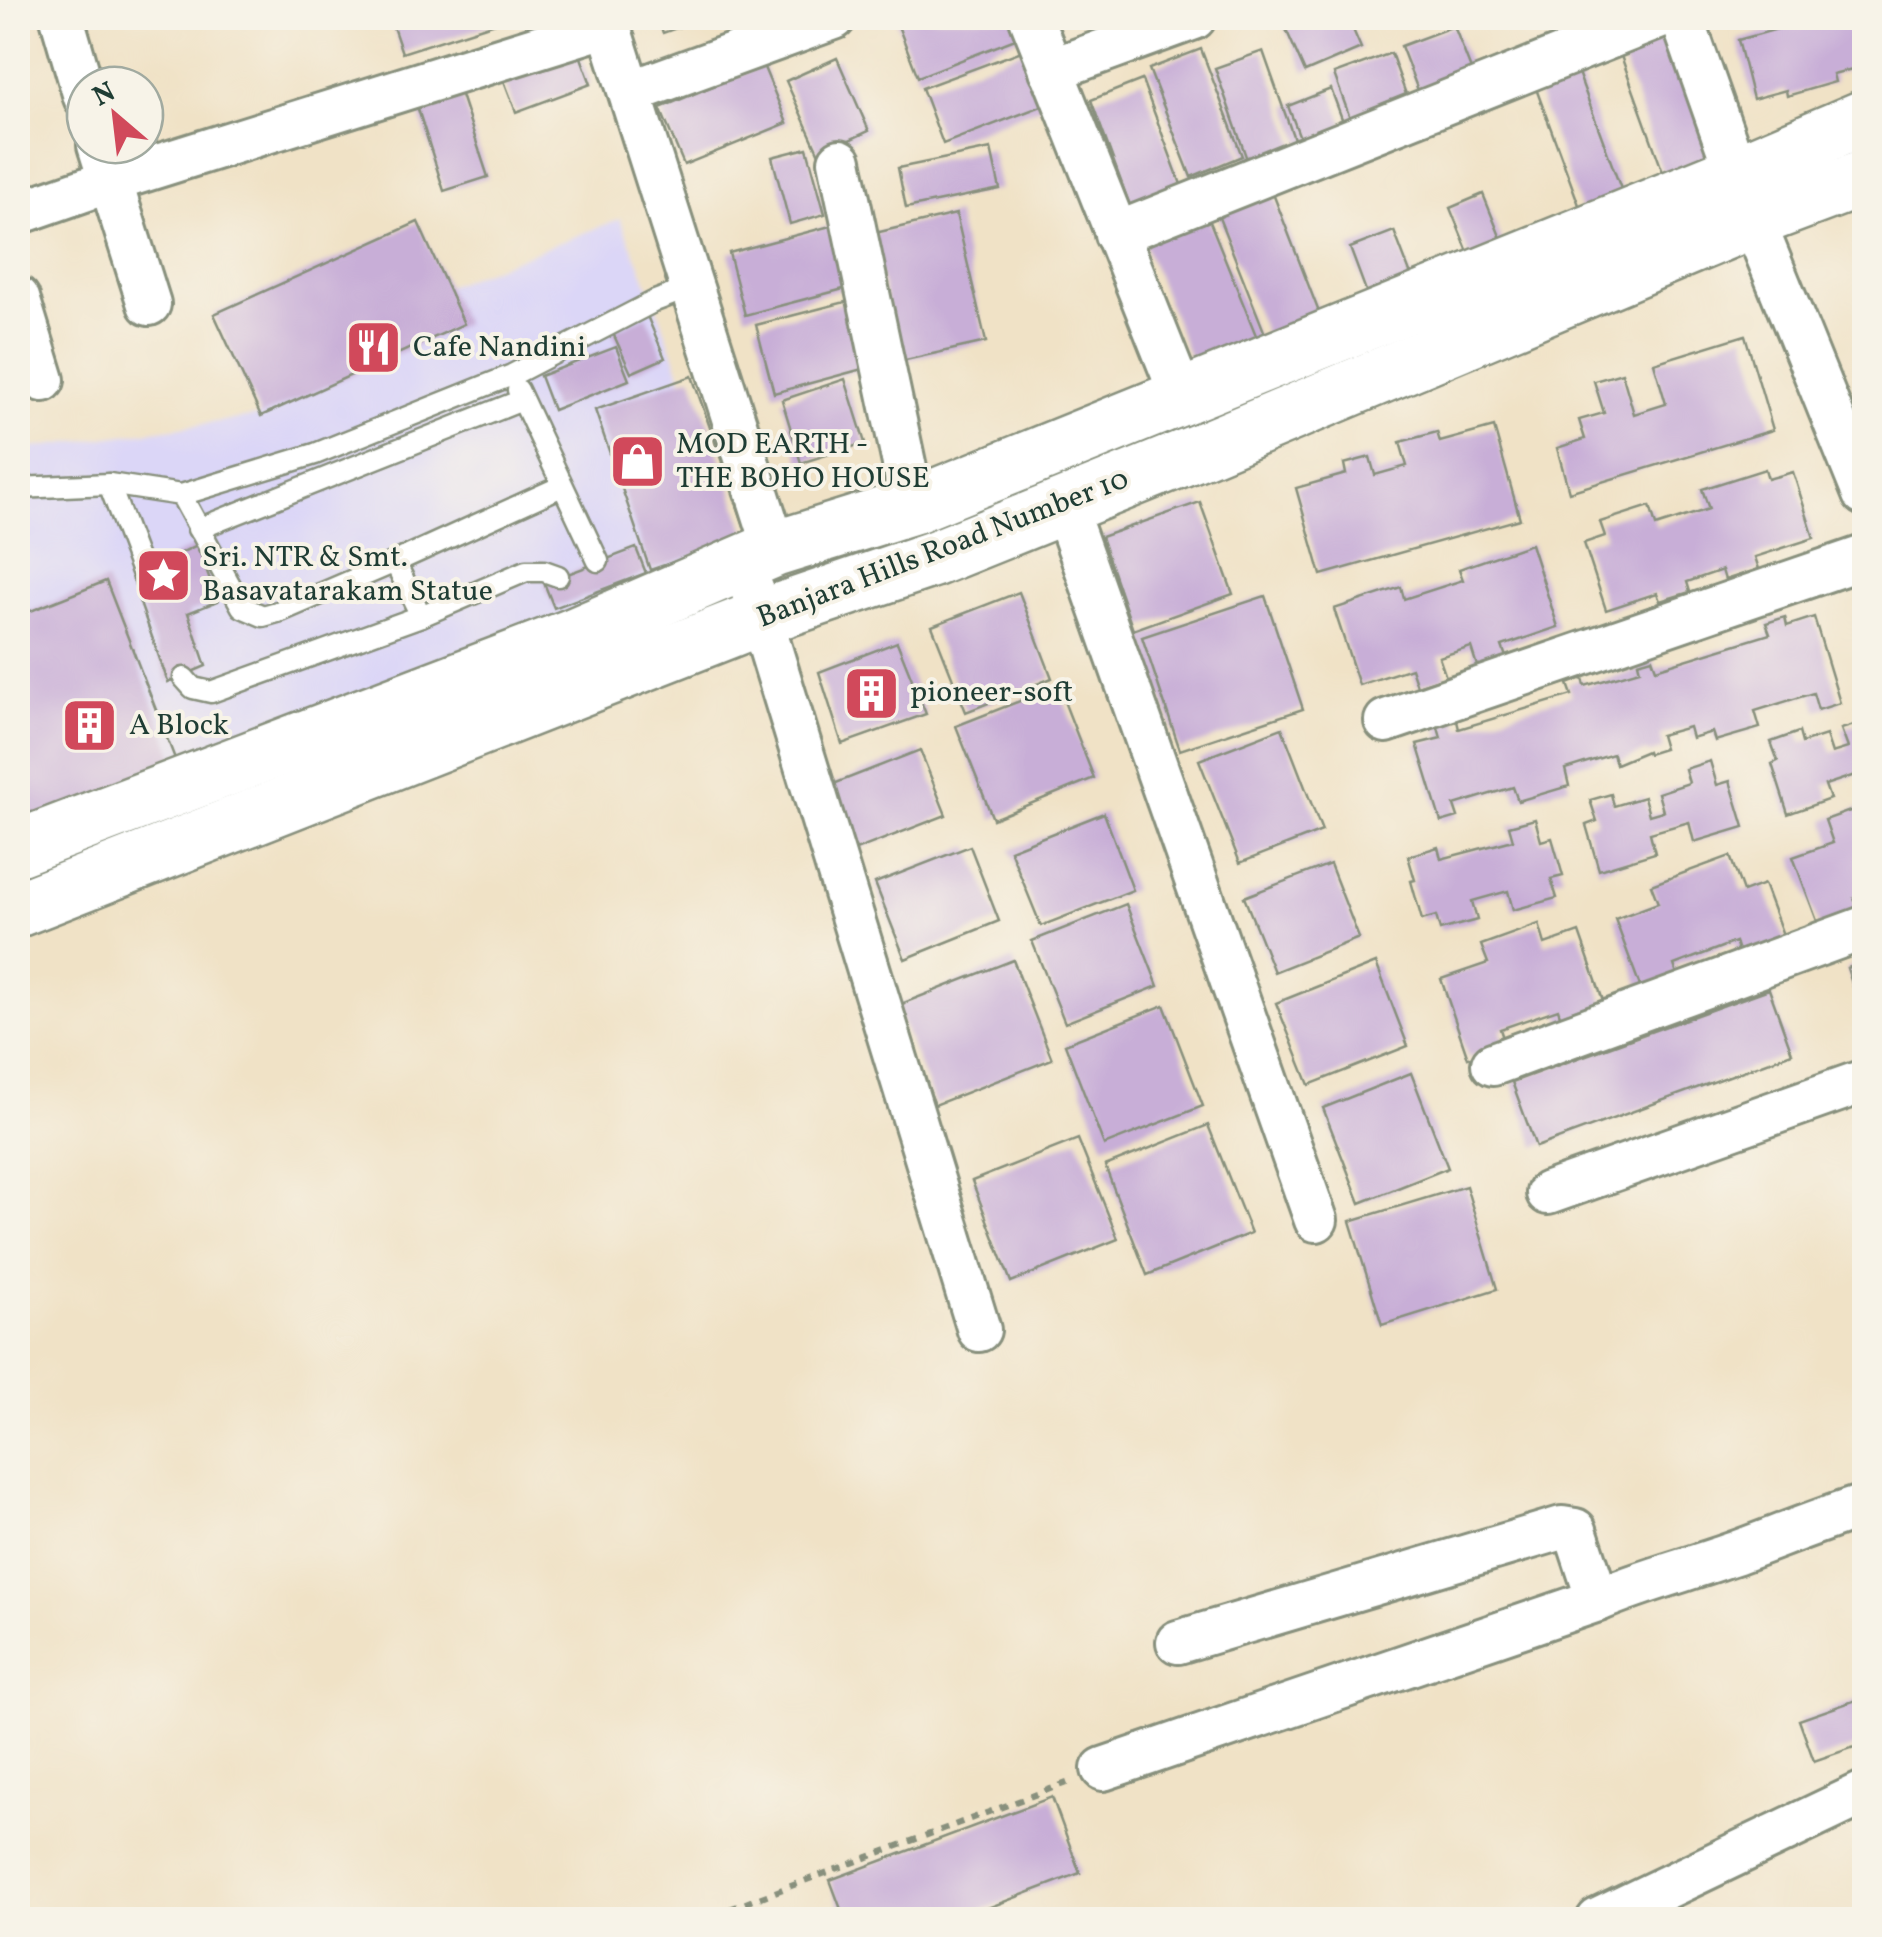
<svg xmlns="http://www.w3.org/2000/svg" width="1882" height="1937" viewBox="0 0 1882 1937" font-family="Vollkorn,serif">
<rect width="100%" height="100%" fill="#f7f3e8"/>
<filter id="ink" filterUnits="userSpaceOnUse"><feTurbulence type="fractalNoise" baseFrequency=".01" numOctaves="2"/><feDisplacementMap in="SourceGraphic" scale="20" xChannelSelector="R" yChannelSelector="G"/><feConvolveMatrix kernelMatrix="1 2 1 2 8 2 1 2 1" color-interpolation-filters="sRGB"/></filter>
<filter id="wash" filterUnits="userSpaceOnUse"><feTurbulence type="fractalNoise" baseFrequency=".0048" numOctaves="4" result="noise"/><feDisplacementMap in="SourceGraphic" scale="40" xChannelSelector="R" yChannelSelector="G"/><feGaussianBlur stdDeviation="2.25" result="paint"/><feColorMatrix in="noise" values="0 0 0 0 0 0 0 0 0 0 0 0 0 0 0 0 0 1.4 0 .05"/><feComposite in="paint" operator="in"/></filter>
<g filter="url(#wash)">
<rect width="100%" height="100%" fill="#f0e2c6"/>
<!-- built -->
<polygon fill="#dbd6f7" points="620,219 655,301 742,552 18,842 18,450 260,416 214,314 418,222 447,286"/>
<g id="blocks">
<!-- building -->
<g fill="#c8aed7">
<polygon points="390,18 511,18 402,53"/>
<polygon points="657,18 704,18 663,33"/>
<polygon points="895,18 1016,18 1023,36 918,77"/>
<polygon points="1281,18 1348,18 1361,48 1305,72"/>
<polygon points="1775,18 1864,18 1864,66 1833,74 1835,82 1787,96 1786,90 1753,99 1738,40 1778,29"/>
<polygon points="1668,22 1723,173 1670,192 1616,42"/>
<polygon points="1454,26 1474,77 1421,98 1401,46"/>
<polygon points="576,44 591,84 516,112 501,73"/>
<polygon points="1027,49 1047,104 943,144 922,88"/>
<polygon points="1201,49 1242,156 1191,177 1149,69"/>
<polygon points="1263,51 1299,153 1251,171 1215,68"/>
<polygon points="1391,53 1411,108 1354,129 1334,74"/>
<polygon points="837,58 869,131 819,154 786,81"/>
<polygon points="1573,59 1628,208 1586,224 1531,75"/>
<polygon points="763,65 787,123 684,165 660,108"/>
<polygon points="1142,80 1182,187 1130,206 1091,100"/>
<polygon points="1331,89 1348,135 1305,151 1288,106"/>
<polygon points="460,92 488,177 444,191 417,106"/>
<polygon points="807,148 825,214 790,224 772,157"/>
<polygon points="991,149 1000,189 906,208 898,168"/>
<polygon points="1267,178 1327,333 1273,354 1212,200"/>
<polygon points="1483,194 1508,256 1475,269 1450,208"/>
<polygon points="1204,207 1264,355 1199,381 1140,233"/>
<polygon points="956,214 986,342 901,361 871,234"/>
<polygon points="418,222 464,324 261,416 214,314"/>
<polygon points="834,225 851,287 745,315 729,253"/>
<polygon points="1394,231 1417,291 1372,307 1350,248"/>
<polygon points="849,301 866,368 774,393 756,325"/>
<polygon points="647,316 665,358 631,373 612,331"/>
<polygon points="1745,335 1773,430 1569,492 1557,448 1585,439 1579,420 1604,413 1594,381 1622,373 1634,414 1666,404 1654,363"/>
<polygon points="616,347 629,380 553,410 540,376"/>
<polygon points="692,376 748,537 650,570 595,410"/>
<polygon points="845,379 865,443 801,463 782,400"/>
<polygon points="1494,427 1520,519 1321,575 1296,488 1346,474 1344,464 1370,457 1375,475 1407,466 1400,442 1437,432 1440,442"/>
<polygon points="1765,469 1768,479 1793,472 1814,538 1755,557 1759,569 1725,580 1722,570 1687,582 1690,592 1660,601 1657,593 1606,610 1584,543 1605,536 1600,522 1650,506 1656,526 1709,509 1702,489"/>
<polygon points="1200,502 1233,594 1133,630 1101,537"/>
<polygon points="1531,544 1558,627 1502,646 1506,657 1477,666 1471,647 1439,657 1446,677 1417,686 1411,668 1359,685 1334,609 1401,587 1404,599 1463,580 1459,569"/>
<polygon points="197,545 218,601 188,613 206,666 168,682 136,592 175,577 168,559"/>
<polygon points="636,548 646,573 554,608 544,583"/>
<polygon points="106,581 179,769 18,831 18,616"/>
<polygon points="1019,592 1052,678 966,712 932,626"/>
<polygon points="1265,596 1303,709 1180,750 1142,637"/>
<polygon points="1785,617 1787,626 1814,617 1840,703 1818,710 1813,693 1755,711 1760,728 1715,741 1712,732 1692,738 1689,727 1660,735 1664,749 1648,754 1647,751 1616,764 1613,754 1565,769 1569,786 1518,801 1513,787 1454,805 1458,817 1441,822 1417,744 1441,738 1437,724 1456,717 1459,729 1572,695 1568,684 1583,678 1585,686 1640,670 1638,662 1652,658 1656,669 1770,634 1766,623"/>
<polygon points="897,642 926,714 842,744 819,672"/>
<polygon points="1058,686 1094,778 993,819 956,726"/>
<polygon points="1864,722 1864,772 1825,785 1830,799 1788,814 1772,764 1778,761 1771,742 1799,732 1802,743 1826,735 1832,753 1848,748 1841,729"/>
<polygon points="1282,728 1322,831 1240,863 1199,760"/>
<polygon points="920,750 946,815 856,850 831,785"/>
<polygon points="1710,761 1717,785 1730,781 1744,827 1694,842 1689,822 1650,833 1655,853 1599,870 1586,825 1597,821 1590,800 1611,794 1614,806 1644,797 1649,815 1663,811 1658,793 1689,783 1685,769"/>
<polygon points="1864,806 1864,894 1854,898 1860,915 1820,929 1793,857 1833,843 1825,820"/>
<polygon points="1104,813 1133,890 1041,926 1010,850"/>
<polygon points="1535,819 1541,841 1552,838 1563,876 1551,879 1557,898 1513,910 1508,891 1472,901 1477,920 1440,930 1436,916 1422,920 1411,881 1415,880 1408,856 1438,847 1441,859 1513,840 1509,826"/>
<polygon points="970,846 999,921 905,959 875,883"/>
<polygon points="1730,856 1743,892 1764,884 1786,943 1741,960 1735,942 1674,965 1680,983 1644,997 1615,919 1658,903 1651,885"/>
<polygon points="1330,864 1359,938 1274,972 1244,897"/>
<polygon points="1126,904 1158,986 1065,1023 1032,941"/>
<polygon points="1539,924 1545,944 1579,932 1606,1009 1563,1024 1558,1009 1500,1029 1505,1044 1468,1058 1441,979 1488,963 1481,945"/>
<polygon points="1013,960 1052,1059 935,1105 896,1006"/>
<polygon points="1376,963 1408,1046 1309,1085 1276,1003"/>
<polygon points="1864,963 1864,1020 1847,968"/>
<polygon points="1769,989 1792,1053 1536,1147 1512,1082"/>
<polygon points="1164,1005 1203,1106 1104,1145 1065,1044"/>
<polygon points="1411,1073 1448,1168 1360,1203 1323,1108"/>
<polygon points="1208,1125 1251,1233 1147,1275 1105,1166"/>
<polygon points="1078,1139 1118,1239 1011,1282 972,1181"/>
<polygon points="1466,1186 1497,1289 1382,1325 1350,1221"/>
<polygon points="1859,1699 1864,1713 1864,1756 1860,1745 1814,1761 1799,1720"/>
<polygon points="1052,1797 1080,1873 956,1920 845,1920 830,1880"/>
</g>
</g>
</g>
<g filter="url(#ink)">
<use href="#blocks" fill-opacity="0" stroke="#88907d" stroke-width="2.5"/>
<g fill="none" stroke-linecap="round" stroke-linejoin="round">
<defs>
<g id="lane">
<polyline points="518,390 598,561"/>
<polyline points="109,484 147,585"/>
<polyline points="18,488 109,484 181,495 315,454 512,375 655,301 692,287"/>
<polyline points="181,495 242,607 263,616 281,611 395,562 421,616"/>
<polyline points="198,529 522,400"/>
<polyline points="395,562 562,486"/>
<polyline points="184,678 193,688 211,692 421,616 526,571 544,571 558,576"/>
</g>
<g id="street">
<polyline points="62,18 85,97"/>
<polyline points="606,18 775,549"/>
<polyline points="1031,18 1182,397"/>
<polyline points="1682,18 1753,220 1864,494"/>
<polyline points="1051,70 1194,18"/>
<polyline points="631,92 834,18"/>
<polyline points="99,145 149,304"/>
<polyline points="840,161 913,506"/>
<polyline points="18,213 110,181 608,25"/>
<polyline points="1116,234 1658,18"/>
<polyline points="18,298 43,380"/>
<polyline points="1064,505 1316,1220"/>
<polyline points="752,589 979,1330"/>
<polyline points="1386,721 1864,557"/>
<polyline points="1493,1064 1864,928"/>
<polyline points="1548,1193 1864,1081"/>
<polyline points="1178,1642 1562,1528 1575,1530 1598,1600"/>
<path d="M1103,1769l495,-169c44,-19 89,-30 134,-46 44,-16 87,-34 132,-48"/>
<polyline points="1598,1920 1864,1793"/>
</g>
<g id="secondary">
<polyline points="18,848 571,637 775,549 913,506 1735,173 1864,118"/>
<polyline points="18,909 762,617 933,559 1203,450 1753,220 1864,178"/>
</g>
</defs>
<!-- lane casing -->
<use href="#lane" stroke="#88907d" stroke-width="25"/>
<!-- street casing -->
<use href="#street" stroke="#88907d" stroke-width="48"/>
<!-- secondary casing -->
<use href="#secondary" stroke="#88907d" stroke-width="60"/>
<!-- path -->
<polyline stroke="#88907d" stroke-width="6" stroke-dasharray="8 8" stroke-linecap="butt" points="700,1920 1069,1782"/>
<!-- lane -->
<use href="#lane" stroke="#fff" stroke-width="20"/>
<!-- street -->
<use href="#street" stroke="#fff" stroke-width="42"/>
<!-- secondary -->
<use href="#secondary" stroke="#fff" stroke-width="55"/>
</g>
</g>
<!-- icons -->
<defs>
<symbol id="restaurant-square" viewBox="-11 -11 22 22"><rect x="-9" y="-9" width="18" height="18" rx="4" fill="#d1495b" stroke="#f7f3e8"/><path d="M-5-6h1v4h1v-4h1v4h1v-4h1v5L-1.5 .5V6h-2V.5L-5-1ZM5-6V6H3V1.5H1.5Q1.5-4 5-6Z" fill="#fff"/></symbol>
<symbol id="shop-square" viewBox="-11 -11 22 22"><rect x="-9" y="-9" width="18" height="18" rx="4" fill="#d1495b" stroke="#f7f3e8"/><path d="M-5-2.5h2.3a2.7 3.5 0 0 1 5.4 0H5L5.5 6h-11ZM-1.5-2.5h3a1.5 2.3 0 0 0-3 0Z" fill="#fff"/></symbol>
<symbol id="sight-square" viewBox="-11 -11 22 22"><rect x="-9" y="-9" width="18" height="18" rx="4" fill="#d1495b" stroke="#f7f3e8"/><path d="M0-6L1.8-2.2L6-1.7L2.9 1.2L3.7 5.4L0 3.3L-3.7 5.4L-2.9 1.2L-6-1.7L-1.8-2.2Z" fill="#fff"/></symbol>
<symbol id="building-square" viewBox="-11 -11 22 22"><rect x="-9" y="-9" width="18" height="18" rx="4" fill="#d1495b" stroke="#f7f3e8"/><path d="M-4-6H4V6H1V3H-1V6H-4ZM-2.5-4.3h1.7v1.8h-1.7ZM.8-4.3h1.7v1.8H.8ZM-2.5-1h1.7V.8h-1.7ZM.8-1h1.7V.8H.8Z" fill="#fff"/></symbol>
</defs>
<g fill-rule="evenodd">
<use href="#restaurant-square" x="342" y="316" width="63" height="63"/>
<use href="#shop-square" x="606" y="430" width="63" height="63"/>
<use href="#sight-square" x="132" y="544" width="63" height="63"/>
<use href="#building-square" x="840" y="662" width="63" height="63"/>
<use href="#building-square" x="58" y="694" width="63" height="63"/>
</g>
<g text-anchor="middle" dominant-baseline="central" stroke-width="8" stroke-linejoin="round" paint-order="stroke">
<!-- poi labels -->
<g font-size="30" fill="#1f3d34" stroke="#f7f3e8" text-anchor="start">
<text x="413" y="348">Cafe Nandini</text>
<text x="676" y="445">MOD EARTH -<tspan x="676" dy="34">THE BOHO HOUSE</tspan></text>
<text x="202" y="558">Sri. NTR &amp; Smt.<tspan x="202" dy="34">Basavatarakam Statue</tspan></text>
<text x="910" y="693">pioneer-soft</text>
<text x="129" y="726">A Block</text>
</g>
<!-- street labels -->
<g font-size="30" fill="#1f3d34" stroke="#f7f3e8">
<text transform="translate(943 549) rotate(-21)">Banjara Hills Road Number 10</text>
</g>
</g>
<!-- margin -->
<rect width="1882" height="1937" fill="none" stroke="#f7f3e8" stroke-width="60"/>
<!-- north arrow -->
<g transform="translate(115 115) rotate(332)"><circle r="48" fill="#f7f3e8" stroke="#a1aaa0" stroke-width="2.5"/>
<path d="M0-8L18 38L0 25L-18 38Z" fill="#d1495b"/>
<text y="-15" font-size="28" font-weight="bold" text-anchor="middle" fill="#1f3d34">N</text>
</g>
</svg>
